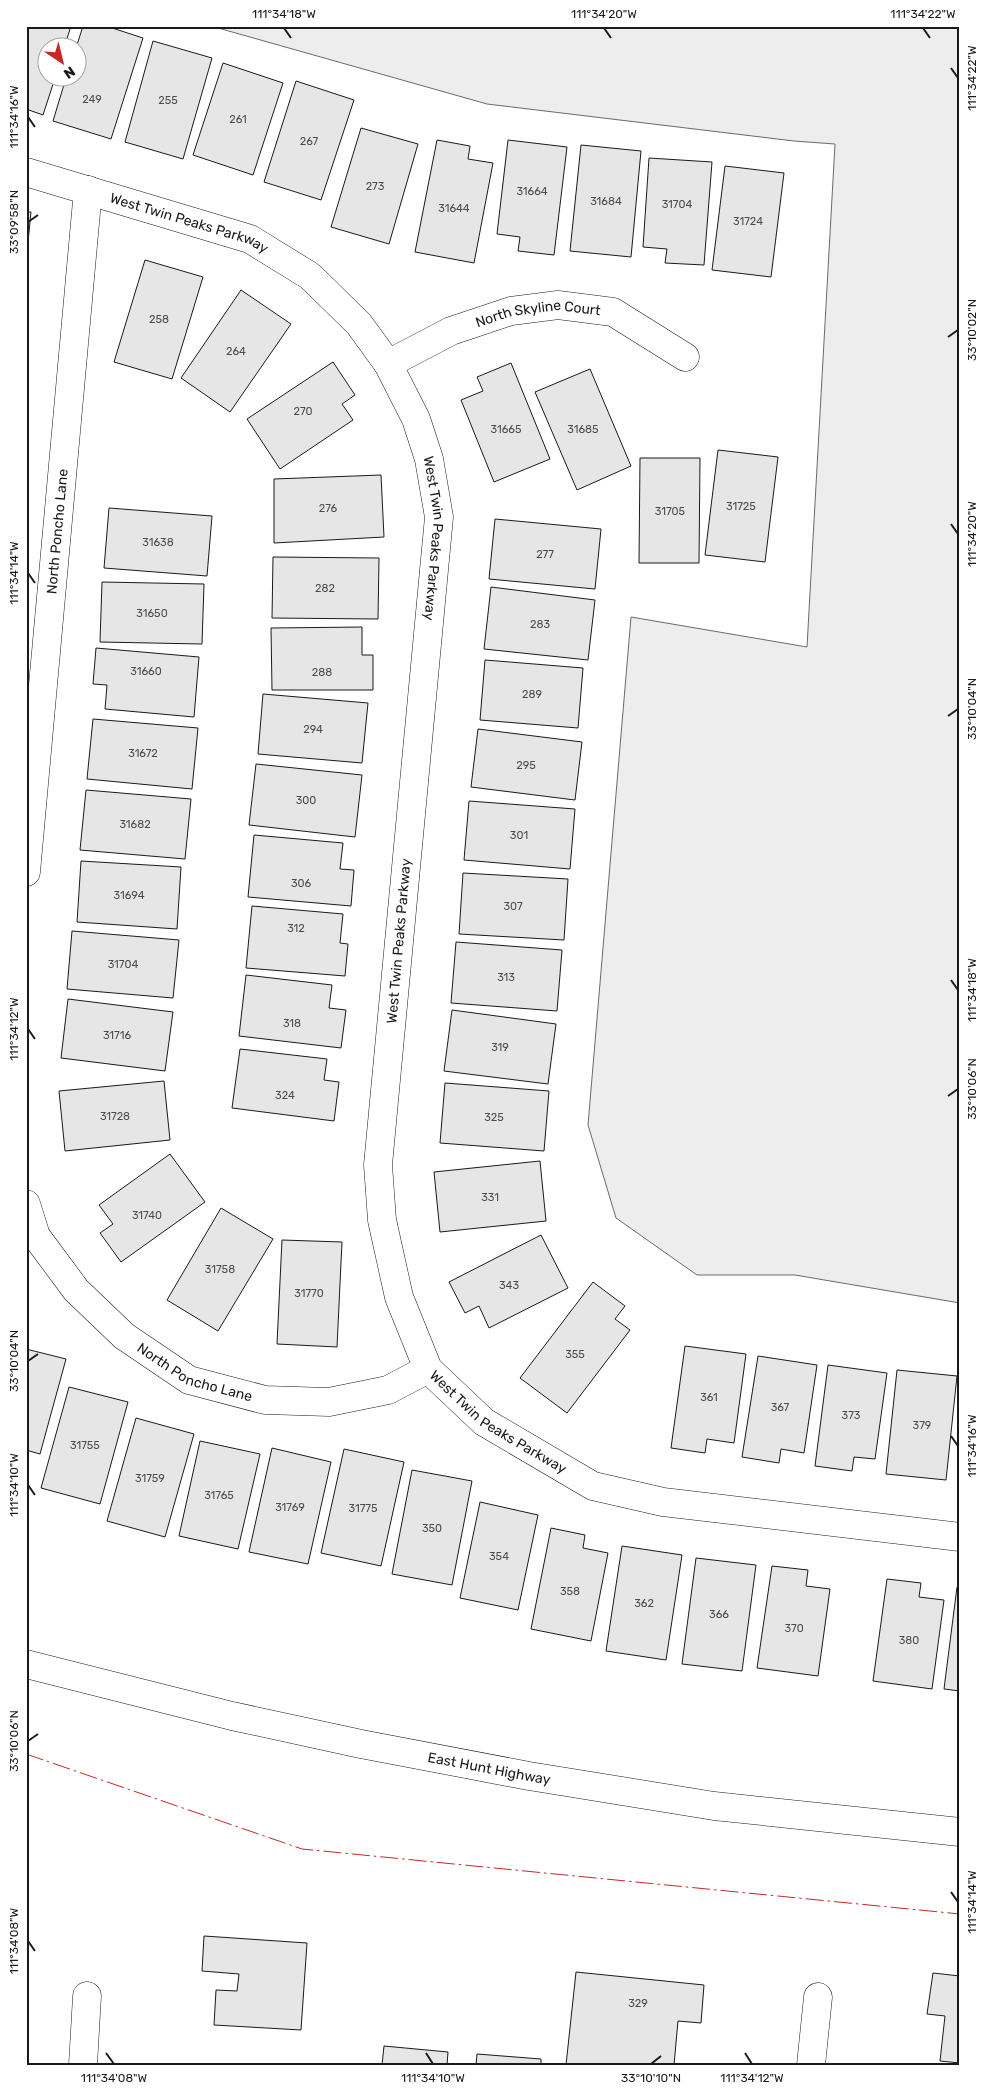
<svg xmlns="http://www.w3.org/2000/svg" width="986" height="2091" viewBox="0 0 986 2091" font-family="Rubik,sans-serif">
<rect width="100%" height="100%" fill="#fff"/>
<!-- built -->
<polygon fill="#ededed" stroke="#6a6a6a" points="211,26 960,26 960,1303 795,1275 697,1275 616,1218 588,1125 631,617 807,647 835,144 794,141 487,104"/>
<!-- building -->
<g fill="#e6e6e6" stroke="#1a1a1a">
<polygon points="26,26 71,26 64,48 48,48 48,78 55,78 43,115 26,109"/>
<polygon points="83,26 106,26 143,38 111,139 53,121 66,78 78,78 78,48 76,48"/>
<polygon points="153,41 212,58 183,159 125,142"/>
<polygon points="223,63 283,83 253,175 193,155"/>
<polygon points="296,81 354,100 321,200 264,182"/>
<polygon points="361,128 418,144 389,244 331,227"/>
<polygon points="437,140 470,146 468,159 493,163 474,263 415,252"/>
<polygon points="508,140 567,147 554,255 518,251 520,237 497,234"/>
<polygon points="581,145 641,151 631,257 570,251"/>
<polygon points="649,158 712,162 704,265 665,263 667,249 643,247"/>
<polygon points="725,166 784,173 771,277 712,270"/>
<polygon points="26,212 31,212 26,262"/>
<polygon points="145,260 203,277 172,379 114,362"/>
<polygon points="241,290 291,324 230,412 181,378"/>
<polygon points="333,362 355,395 342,404 353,420 280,469 247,419"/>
<polygon points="511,363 550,459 494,482 461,400 483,391 477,377"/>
<polygon points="590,369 631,466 577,490 535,392"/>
<polygon points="718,450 778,457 765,562 705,555"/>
<polygon points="640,458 700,458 699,563 639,563"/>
<polygon points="381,475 384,537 274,543 274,479"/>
<polygon points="109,508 212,516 207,576 104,568"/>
<polygon points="495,519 601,529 595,589 489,579"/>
<polygon points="273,557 379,558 378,619 272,618"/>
<polygon points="102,582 204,584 202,644 100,642"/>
<polygon points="491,587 595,600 588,660 484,649"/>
<polygon points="362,627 362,655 373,655 373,690 272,690 271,628"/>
<polygon points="96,648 199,657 194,717 105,709 107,685 93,684"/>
<polygon points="485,660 583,668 578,728 480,720"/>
<polygon points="263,694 368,703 362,763 258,754"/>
<polygon points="93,719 198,728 192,789 87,779"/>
<polygon points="478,729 582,742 575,800 471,787"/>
<polygon points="256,764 362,775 355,837 249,825"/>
<polygon points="86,790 191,799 185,859 80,850"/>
<polygon points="469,801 575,809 570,869 464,860"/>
<polygon points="254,835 343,843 340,869 354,870 351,906 248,897"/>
<polygon points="81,861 181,867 177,929 77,922"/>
<polygon points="463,873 568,879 564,940 459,934"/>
<polygon points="252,906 343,914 340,943 348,944 345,976 246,968"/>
<polygon points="72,931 179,940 173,998 67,989"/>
<polygon points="456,942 562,950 557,1011 451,1003"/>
<polygon points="246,975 332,985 329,1008 346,1010 341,1048 239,1036"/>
<polygon points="68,999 173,1012 165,1071 61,1058"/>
<polygon points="452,1010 556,1024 548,1084 444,1071"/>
<polygon points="240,1049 327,1059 324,1080 339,1082 334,1121 232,1108"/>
<polygon points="164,1081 170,1140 65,1151 59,1091"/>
<polygon points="445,1083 549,1091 544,1151 440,1143"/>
<polygon points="170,1154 205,1202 121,1262 100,1233 113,1224 99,1205"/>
<polygon points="540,1161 546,1221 440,1232 434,1172"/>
<polygon points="221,1208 273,1239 218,1331 167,1300"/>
<polygon points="541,1235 568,1288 489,1328 479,1306 465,1313 449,1282"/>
<polygon points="282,1240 342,1242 337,1347 277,1344"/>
<polygon points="593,1282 625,1306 615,1319 630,1330 567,1413 520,1378"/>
<polygon points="685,1346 746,1354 734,1443 707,1439 705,1453 671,1448"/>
<polygon points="26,1349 66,1359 40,1454 26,1450"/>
<polygon points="758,1356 817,1365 804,1453 781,1449 779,1463 742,1457"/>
<polygon points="828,1365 887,1373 875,1459 854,1457 852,1471 815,1466"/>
<polygon points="897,1370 957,1376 946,1480 886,1474"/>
<polygon points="69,1387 128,1402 100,1504 41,1488"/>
<polygon points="136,1418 194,1434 165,1537 107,1521"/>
<polygon points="200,1441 260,1454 238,1549 179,1536"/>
<polygon points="272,1448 331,1462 308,1564 249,1552"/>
<polygon points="344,1449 404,1462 381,1566 321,1553"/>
<polygon points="412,1470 472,1481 452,1585 392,1574"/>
<polygon points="480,1502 538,1515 518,1610 460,1598"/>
<polygon points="551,1528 585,1535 583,1548 608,1553 591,1641 531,1629"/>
<polygon points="622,1546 682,1555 666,1660 606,1651"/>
<polygon points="696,1558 756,1565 742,1671 682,1664"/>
<polygon points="772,1566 808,1570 806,1586 830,1589 818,1676 757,1668"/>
<polygon points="887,1579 921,1583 919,1597 944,1600 932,1689 873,1681"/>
<polygon points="957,1587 960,1587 960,1691 944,1689"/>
<polygon points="204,1936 307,1943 301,2030 214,2025 216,1990 237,1991 239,1974 202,1971"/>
<polygon points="576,1972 704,1985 701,2023 678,2021 674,2065 566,2065"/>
<polygon points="933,1973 960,1976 960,2063 940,2061 945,2016 927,2014"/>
<polygon points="384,2046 448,2052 447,2065 382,2065"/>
<polygon points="477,2054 541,2059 541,2065 476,2065"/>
</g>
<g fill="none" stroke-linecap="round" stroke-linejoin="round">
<defs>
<g id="street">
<path id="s1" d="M26,172l224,67 60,37 49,48 29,40 28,55 13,40 10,58 -61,648 4,55 17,77 29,72 56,53 109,64 70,16 297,35"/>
<path id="s2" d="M388,364l63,-33 60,-20 47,-6 55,7 72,45"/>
<path id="s3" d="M26,872l62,-682"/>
<path id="s4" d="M26,1204l10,32 40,54 48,46 65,44 76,20 64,2 59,-12 40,-21"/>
<polyline points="83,2065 87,1996"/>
<polyline points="811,2065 818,1997"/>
</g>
<g id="primary">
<path id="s5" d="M26,1664l206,52 129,28 168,32 185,30 246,26"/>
</g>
</defs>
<!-- street casing -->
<use href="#street" stroke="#1a1a1a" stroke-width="29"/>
<!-- primary casing -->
<use href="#primary" stroke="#1a1a1a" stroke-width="29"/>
<!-- street -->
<use href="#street" stroke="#fff" stroke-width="28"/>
<!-- primary -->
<use href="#primary" stroke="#fff" stroke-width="28"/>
<!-- power -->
<polyline stroke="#c62828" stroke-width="1" stroke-dasharray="18 4 2.5 4" stroke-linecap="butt" points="26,1754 302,1849 960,1914"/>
</g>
<!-- ticks -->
<path fill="none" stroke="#1a1a1a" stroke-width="2" d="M284,28l7,10M604,28l7,10M923,28l7,10M951,68l7,10M28,117l7,10M28,222l10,-7M948,337l10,-7M951,524l7,10M28,573l7,10M948,716l10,-7M951,980l7,10M28,1029l7,10M948,1096l10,-7M28,1361l10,-7M951,1436l7,10M28,1485l7,10M28,1741l10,-7M951,1892l7,10M28,1941l7,10M106,2053l8,11M426,2053l7,11M745,2053l7,11M651,2064l10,-8"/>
<g text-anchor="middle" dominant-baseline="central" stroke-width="4" stroke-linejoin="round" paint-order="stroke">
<!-- number labels -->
<g font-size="11" fill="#4d4d4d">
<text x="92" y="99">249</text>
<text x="168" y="100">255</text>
<text x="238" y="119">261</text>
<text x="309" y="141">267</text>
<text x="375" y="186">273</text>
<text x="532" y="191">31664</text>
<text x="606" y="201">31684</text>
<text x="677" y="204">31704</text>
<text x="454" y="208">31644</text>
<text x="748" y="221">31724</text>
<text x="159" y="319">258</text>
<text x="236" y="351">264</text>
<text x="303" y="411">270</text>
<text x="506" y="429">31665</text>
<text x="583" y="429">31685</text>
<text x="741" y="506">31725</text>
<text x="328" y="508">276</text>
<text x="670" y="511">31705</text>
<text x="158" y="542">31638</text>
<text x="545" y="554">277</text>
<text x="325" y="588">282</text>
<text x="152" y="613">31650</text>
<text x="540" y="624">283</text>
<text x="146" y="671">31660</text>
<text x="322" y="672">288</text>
<text x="532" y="694">289</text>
<text x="313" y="729">294</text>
<text x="143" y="753">31672</text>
<text x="526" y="765">295</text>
<text x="306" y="800">300</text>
<text x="135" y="824">31682</text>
<text x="519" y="835">301</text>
<text x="301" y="883">306</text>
<text x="129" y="895">31694</text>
<text x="513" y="906">307</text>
<text x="296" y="928">312</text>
<text x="123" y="964">31704</text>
<text x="506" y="977">313</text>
<text x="292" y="1023">318</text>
<text x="117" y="1035">31716</text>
<text x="500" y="1047">319</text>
<text x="285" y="1095">324</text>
<text x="115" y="1116">31728</text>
<text x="494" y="1117">325</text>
<text x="490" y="1197">331</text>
<text x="147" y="1215">31740</text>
<text x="220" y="1269">31758</text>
<text x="509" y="1285">343</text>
<text x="309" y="1293">31770</text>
<text x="575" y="1354">355</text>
<text x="709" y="1397">361</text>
<text x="780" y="1407">367</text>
<text x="851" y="1415">373</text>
<text x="922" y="1425">379</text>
<text x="85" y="1445">31755</text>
<text x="150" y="1478">31759</text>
<text x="219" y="1495">31765</text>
<text x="290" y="1507">31769</text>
<text x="363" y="1508">31775</text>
<text x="432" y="1528">350</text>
<text x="499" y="1556">354</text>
<text x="570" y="1591">358</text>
<text x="644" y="1603">362</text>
<text x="719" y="1614">366</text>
<text x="794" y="1628">370</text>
<text x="909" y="1640">380</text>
<text x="638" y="2003">329</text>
</g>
<!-- street labels -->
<g font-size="14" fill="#1a1a1a" stroke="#fff">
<text stroke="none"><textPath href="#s1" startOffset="171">West Twin Peaks Parkway</textPath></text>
<text stroke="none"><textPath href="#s2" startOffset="161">North Skyline Court</textPath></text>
<text stroke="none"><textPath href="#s3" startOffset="342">North Poncho Lane</textPath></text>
<text stroke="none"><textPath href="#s1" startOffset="606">West Twin Peaks Parkway</textPath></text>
<text transform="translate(399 941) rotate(-85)">West Twin Peaks Parkway</text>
<text stroke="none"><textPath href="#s4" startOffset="248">North Poncho Lane</textPath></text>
<text stroke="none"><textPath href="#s1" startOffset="1536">West Twin Peaks Parkway</textPath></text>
<text stroke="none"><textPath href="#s5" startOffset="475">East Hunt Highway</textPath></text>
</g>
</g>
<!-- border -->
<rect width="986" height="2091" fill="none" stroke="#ffffff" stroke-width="55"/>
<!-- north arrow -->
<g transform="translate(62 62) rotate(145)"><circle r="24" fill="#ffffff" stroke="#a3a3a3"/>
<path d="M0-4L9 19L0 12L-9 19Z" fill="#c62828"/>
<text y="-8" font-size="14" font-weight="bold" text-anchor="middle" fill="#1a1a1a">N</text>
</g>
<rect x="28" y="28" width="930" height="2036" fill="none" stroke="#1a1a1a" stroke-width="2"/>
<g font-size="12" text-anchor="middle" fill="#1a1a1a">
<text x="284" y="18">111°34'18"W</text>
<text x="604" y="18">111°34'20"W</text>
<text x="923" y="18">111°34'22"W</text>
<text transform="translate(972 78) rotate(-90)" y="4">111°34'22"W</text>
<text transform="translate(14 117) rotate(-90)" y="4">111°34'16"W</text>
<text transform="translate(14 222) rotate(-90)" y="4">33°09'58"N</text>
<text transform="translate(972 330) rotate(-90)" y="4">33°10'02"N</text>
<text transform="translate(972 534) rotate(-90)" y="4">111°34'20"W</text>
<text transform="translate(14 573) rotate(-90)" y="4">111°34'14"W</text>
<text transform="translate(972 709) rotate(-90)" y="4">33°10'04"N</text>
<text transform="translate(972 990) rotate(-90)" y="4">111°34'18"W</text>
<text transform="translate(14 1029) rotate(-90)" y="4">111°34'12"W</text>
<text transform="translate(972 1089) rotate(-90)" y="4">33°10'06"N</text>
<text transform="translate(14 1361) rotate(-90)" y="4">33°10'04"N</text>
<text transform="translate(972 1446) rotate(-90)" y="4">111°34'16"W</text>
<text transform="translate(14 1485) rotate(-90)" y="4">111°34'10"W</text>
<text transform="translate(14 1741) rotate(-90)" y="4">33°10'06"N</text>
<text transform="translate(972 1902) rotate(-90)" y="4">111°34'14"W</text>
<text transform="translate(14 1941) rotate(-90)" y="4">111°34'08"W</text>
<text x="114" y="2082">111°34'08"W</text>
<text x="433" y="2082">111°34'10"W</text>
<text x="651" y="2082">33°10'10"N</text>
<text x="752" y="2082">111°34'12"W</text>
</g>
</svg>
